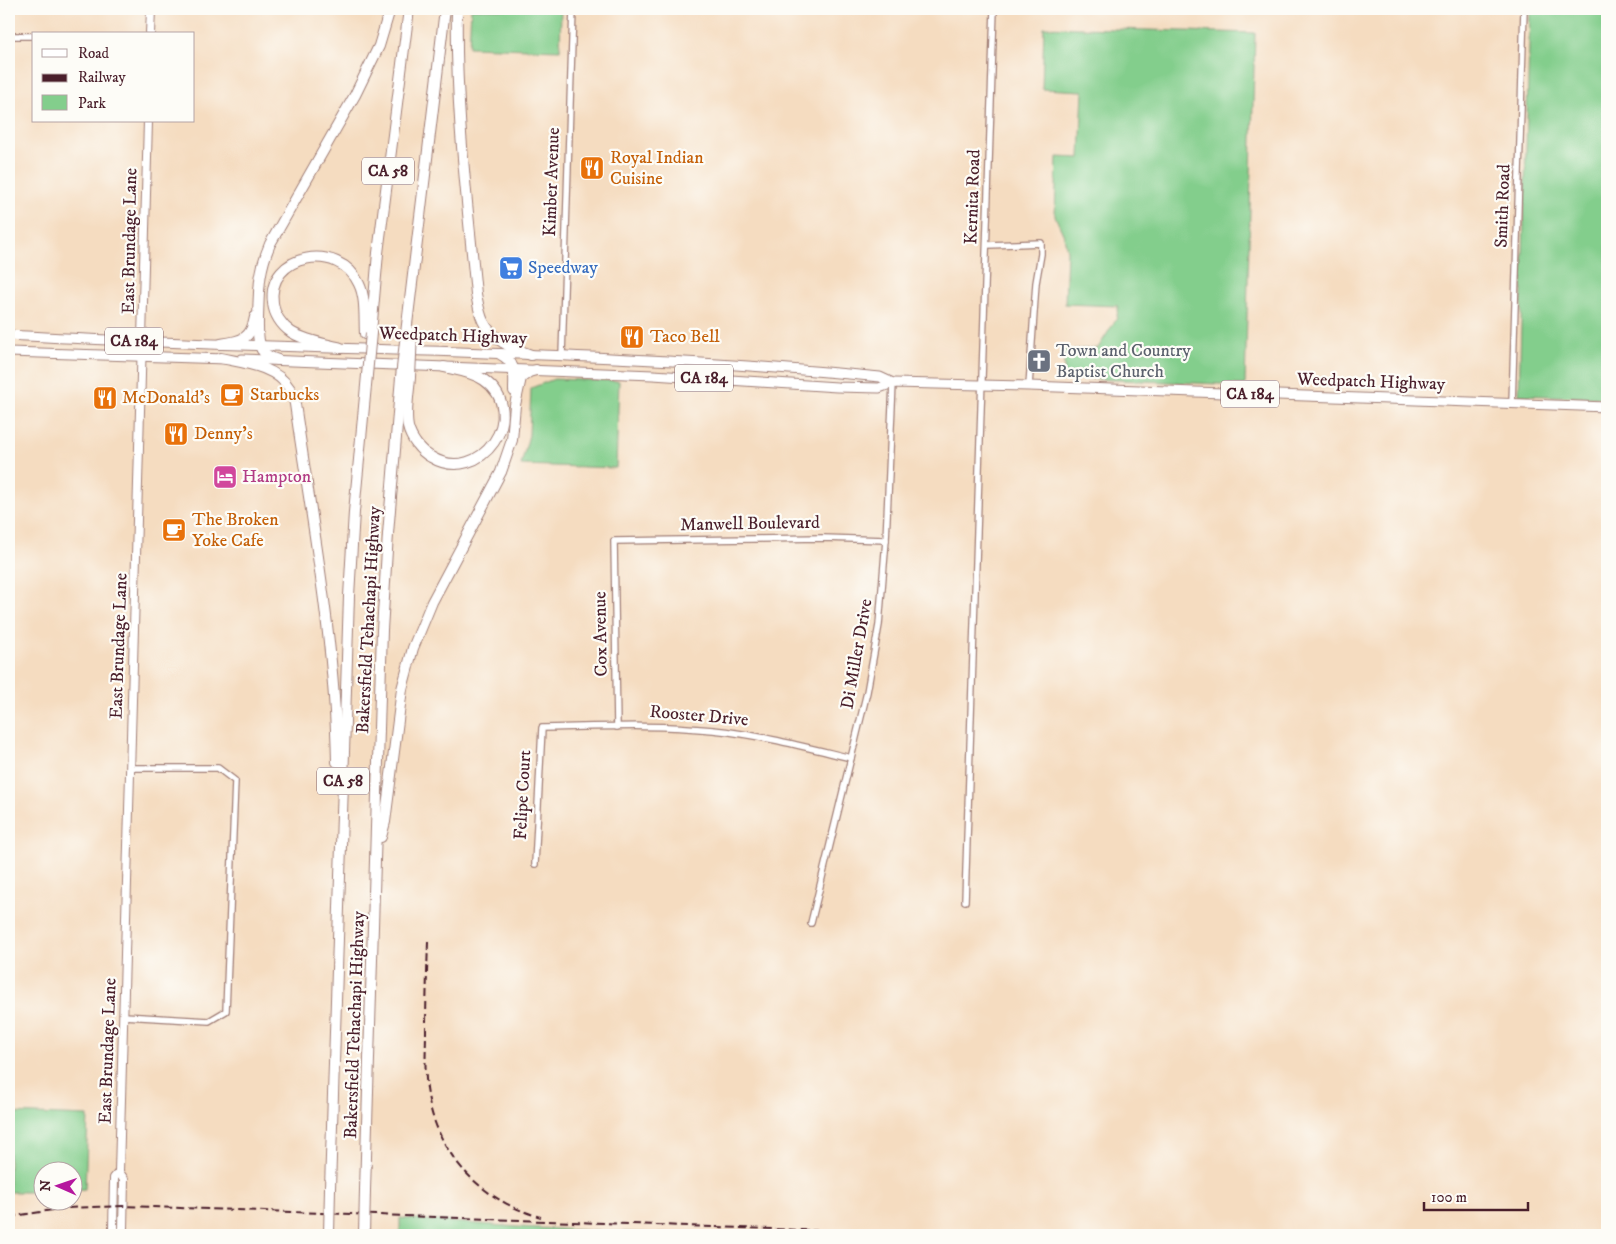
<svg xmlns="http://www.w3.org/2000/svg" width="1616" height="1244" viewBox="0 0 1616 1244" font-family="'IM FELL DW Pica',serif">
<rect width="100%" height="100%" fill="#fdfcf7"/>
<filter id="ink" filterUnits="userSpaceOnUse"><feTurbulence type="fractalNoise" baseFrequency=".02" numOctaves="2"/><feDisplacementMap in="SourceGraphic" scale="10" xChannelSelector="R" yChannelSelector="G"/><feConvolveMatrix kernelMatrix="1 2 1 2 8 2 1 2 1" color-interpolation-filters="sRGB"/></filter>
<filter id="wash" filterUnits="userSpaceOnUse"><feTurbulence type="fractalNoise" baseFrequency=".0096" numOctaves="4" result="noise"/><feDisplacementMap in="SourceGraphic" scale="20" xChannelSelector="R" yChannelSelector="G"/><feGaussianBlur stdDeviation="1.12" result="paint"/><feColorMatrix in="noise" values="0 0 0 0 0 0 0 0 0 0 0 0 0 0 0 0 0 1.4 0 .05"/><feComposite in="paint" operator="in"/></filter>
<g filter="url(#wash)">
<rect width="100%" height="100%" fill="#f5dcc0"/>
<!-- green -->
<g fill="#83ce8c" stroke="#66765c">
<polygon points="471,9 561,9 560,50 469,47"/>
<polygon points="1530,9 1607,9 1607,398 1519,395"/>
<polygon points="1044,27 1255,33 1245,385 1064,378 1064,350 1098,348 1117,318 1118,306 1065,304 1067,251 1064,236 1055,216 1057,157 1080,158 1083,91 1042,89"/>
<polygon points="554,379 619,381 616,468 521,465 529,435 531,388"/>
<polygon points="9,1113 88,1116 85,1189 73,1190 72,1172 42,1172 42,1192 9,1192"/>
<polygon points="400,1218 518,1227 685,1235 400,1235"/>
</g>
</g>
<g filter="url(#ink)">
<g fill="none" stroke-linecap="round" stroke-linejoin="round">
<defs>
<g id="minor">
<polyline points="9,36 34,36"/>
<polyline points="987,245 1041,243 1041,254 1036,283 1029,386"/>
<polyline points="562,356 573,9"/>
<polyline points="1512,404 1524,9"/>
<polyline points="617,727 614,541 823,538 886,540"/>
<path d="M535,864l7,-136c57,-1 114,-4 171,2 47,5 92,17 138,28"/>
<polyline points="965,901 994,9"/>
<polyline points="811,923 867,692 879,625 886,540 893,383"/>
<polyline points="124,1016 209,1021 226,1011 235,781 218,768 131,768"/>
</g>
<g id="secondary">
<polyline points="150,34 151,9"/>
<polyline points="116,1235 113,1230 114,1178 119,1172"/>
<polyline points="118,1235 123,1229 124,1179 119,1172 148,121"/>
</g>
<g id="primary">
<path d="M9,335c290,17 582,13 871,42l13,6"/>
<polyline points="9,352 226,359"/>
<polyline points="242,359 653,375 837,387 879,388 893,383 1029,386 1607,407"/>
</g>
<g id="motorway">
<path d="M457,9c-2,95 10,190 19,285 2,9 3,19 7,27 9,19 29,27 48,34"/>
<polyline points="371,333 378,253 409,9"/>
<polyline points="406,333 445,9"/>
<path d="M221,344c20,-3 30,-4 34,-27"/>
<path d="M341,348c-16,-4 -35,-7 -50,-16 -10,-7 -17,-18 -18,-29 -7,-50 67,-62 86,-19 7,14 5,34 6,50"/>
<path d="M500,354c17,9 14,20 14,37"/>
<path d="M221,358c24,5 55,8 69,31 2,5 4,10 5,15 17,118 40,238 42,358"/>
<path d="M278,360c-6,-2 -13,-5 -16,-10 -5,-9 -4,-21 -4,-31 1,-29 0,-47 12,-75l85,-149 24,-49 11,-37"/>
<path d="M410,377c-1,16 -5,35 -2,50 3,12 12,24 23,30 50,30 100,-44 53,-77 -11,-8 -27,-10 -40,-13"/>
<polyline points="381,837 385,822 402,689 413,648 432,602 501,472 512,440 515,405 521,378 529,372 536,370"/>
<polyline points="330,1188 349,596 354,512 367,375"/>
<polyline points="365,1190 382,630 388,534 401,377"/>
</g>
</defs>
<!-- minor casing -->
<use href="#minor" stroke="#a07e76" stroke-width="8"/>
<!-- secondary casing -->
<use href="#secondary" stroke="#a07e76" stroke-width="10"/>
<!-- primary casing -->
<use href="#primary" stroke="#a07e76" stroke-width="11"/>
<!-- motorway casing -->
<use href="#motorway" stroke="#a07e76" stroke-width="12"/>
<!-- minor -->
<use href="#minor" stroke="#fff" stroke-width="5.5"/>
<!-- secondary -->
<use href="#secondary" stroke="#fff" stroke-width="8"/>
<!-- primary -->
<use href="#primary" stroke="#fff" stroke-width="9"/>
<!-- motorway -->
<use href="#motorway" stroke="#fff" stroke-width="10"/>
<!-- rail -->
<g stroke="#4a1f2b" stroke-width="2" stroke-dasharray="8 4" stroke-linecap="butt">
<path d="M428,942c-1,30 -2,59 -2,88 0,22 -2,44 2,65 9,60 55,107 113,122"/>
<polyline points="9,1217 65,1208 124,1206 939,1235"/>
</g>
<defs>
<g id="motorway-bridge">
<polyline points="367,375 371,333"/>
<polyline points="401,377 406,333"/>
<polyline points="410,377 412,333"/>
<polyline points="329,1235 330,1188"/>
<polyline points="364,1235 365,1190"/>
</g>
</defs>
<!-- motorway-bridge casing -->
<use href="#motorway-bridge" stroke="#a07e76" stroke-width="12" stroke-linecap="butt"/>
<!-- motorway-bridge -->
<use href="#motorway-bridge" stroke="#fff" stroke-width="10"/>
</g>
</g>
<!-- icons -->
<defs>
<symbol id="restaurant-square" viewBox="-11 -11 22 22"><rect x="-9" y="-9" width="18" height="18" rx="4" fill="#e8710a" stroke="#fdfcf7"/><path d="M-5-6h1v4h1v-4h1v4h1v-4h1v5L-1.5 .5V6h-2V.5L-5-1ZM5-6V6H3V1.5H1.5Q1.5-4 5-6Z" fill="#fff"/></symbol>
<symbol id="supermarket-square" viewBox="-11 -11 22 22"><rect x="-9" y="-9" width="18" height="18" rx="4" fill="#3f7fe0" stroke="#fdfcf7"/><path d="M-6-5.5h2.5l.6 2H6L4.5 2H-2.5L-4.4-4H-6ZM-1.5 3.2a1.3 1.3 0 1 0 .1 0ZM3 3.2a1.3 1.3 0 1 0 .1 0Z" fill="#fff"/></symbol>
<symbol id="church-square" viewBox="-11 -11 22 22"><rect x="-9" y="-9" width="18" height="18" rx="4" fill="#6b7280" stroke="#fdfcf7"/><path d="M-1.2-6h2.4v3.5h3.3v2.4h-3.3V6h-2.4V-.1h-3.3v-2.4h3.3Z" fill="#fff"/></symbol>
<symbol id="cafe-square" viewBox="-11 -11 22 22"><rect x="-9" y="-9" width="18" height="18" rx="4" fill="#e8710a" stroke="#fdfcf7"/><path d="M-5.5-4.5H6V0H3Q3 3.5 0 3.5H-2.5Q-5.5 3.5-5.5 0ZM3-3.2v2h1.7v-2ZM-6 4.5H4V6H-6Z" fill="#fff"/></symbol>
<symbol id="hotel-square" viewBox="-11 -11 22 22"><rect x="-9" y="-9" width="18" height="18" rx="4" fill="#d1479c" stroke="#fdfcf7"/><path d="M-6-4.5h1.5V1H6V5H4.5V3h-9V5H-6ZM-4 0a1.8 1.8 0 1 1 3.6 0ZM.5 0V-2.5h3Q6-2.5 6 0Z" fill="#fff"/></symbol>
</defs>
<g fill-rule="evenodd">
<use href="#restaurant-square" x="578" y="154" width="28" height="28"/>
<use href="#supermarket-square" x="497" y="254" width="28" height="28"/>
<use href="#restaurant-square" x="618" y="323" width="28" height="28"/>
<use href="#church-square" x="1025" y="347" width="28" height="28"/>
<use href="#cafe-square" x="218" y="381" width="28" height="28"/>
<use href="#restaurant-square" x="91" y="384" width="28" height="28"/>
<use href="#restaurant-square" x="162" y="420" width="28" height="28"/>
<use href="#hotel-square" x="211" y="463" width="28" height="28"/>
<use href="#cafe-square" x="160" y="516" width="28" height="28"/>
</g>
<g text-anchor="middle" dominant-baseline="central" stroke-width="4.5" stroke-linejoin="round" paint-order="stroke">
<!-- shield labels -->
<g fill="#fdfcf7" stroke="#806168" stroke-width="1">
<rect x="362" y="157.5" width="52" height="27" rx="4"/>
<rect x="105" y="327.5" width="58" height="27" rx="4"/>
<rect x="675" y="364.5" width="58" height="27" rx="4"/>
<rect x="1221" y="380.5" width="58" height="27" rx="4"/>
<rect x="317" y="767.5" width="52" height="27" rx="4"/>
</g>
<g font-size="16" font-weight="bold" fill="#4a1f2b">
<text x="388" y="171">CA 58</text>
<text x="134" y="341">CA 184</text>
<text x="704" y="378">CA 184</text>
<text x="1250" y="394">CA 184</text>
<text x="343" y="781">CA 58</text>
</g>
<!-- food labels -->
<g font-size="18" fill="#c56008" stroke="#fdfcf7" text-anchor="start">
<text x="610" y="158">Royal Indian<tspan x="610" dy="21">Cuisine</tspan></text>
<text x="650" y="337">Taco Bell</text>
<text x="250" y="395">Starbucks</text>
<text x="122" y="398">McDonald's</text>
<text x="194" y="434">Denny's</text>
<text x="192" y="520">The Broken<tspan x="192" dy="21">Yoke Cafe</tspan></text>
</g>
<!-- street labels -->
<g font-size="18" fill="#4a1f2b" stroke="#fdfcf7">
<text transform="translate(552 182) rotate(-88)">Kimber Avenue</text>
<text transform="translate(973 197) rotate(-88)">Kernita Road</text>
<text transform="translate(1503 206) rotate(-88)">Smith Road</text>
<text transform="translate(130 241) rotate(-89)">East Brundage Lane</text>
<text transform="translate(453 336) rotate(2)">Weedpatch Highway</text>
<text transform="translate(1371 382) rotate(2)">Weedpatch Highway</text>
<text transform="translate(750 524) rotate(-1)">Manwell Boulevard</text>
<text transform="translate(369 620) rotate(-87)">Bakersfield Tehachapi Highway</text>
<text transform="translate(601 634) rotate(-91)">Cox Avenue</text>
<text transform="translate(119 646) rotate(-88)">East Brundage Lane</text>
<text transform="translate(857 654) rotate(-80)">Di Miller Drive</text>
<text transform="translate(699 716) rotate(5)">Rooster Drive</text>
<text transform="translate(523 795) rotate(-87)">Felipe Court</text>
<text transform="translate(355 1025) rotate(-88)">Bakersfield Tehachapi Highway</text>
<text transform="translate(108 1051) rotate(-88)">East Brundage Lane</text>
</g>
<!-- shop labels -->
<g font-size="18" fill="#366cbe" stroke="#fdfcf7" text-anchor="start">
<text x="528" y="268">Speedway</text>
</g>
<!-- worship labels -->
<g font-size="18" fill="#5b616d" stroke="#fdfcf7" text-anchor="start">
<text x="1056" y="351">Town and Country<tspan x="1056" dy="21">Baptist Church</tspan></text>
</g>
<!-- hotel labels -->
<g font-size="18" fill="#b23c85" stroke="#fdfcf7" text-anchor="start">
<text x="242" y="477">Hampton</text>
</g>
</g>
<!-- margin -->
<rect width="1616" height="1244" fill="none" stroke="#fdfcf7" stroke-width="30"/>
<!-- legend -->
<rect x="32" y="32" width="162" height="90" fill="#fdfcf7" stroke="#b5a4a5"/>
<rect x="42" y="49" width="25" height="8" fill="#ffffff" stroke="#b5a4a5"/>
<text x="78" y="58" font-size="15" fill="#4a1f2b">Road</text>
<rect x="42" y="74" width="25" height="8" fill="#4a1f2b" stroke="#b5a4a5"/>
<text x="78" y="82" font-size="15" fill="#4a1f2b">Railway</text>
<rect x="42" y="95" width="25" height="15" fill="#83ce8c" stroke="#b5a4a5"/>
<text x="78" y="108" font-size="15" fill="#4a1f2b">Park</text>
<!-- north arrow -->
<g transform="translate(58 1186) rotate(272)"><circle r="24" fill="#fdfcf7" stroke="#b5a4a5"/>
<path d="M0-4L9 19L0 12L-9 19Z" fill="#b5179e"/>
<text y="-8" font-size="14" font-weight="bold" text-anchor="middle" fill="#4a1f2b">N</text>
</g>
<!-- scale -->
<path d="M1424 1202v8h104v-8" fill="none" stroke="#4a1f2b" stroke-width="2.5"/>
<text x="1431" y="1202" font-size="15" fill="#4a1f2b" stroke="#fdfcf7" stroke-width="4" paint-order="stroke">100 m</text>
</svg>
